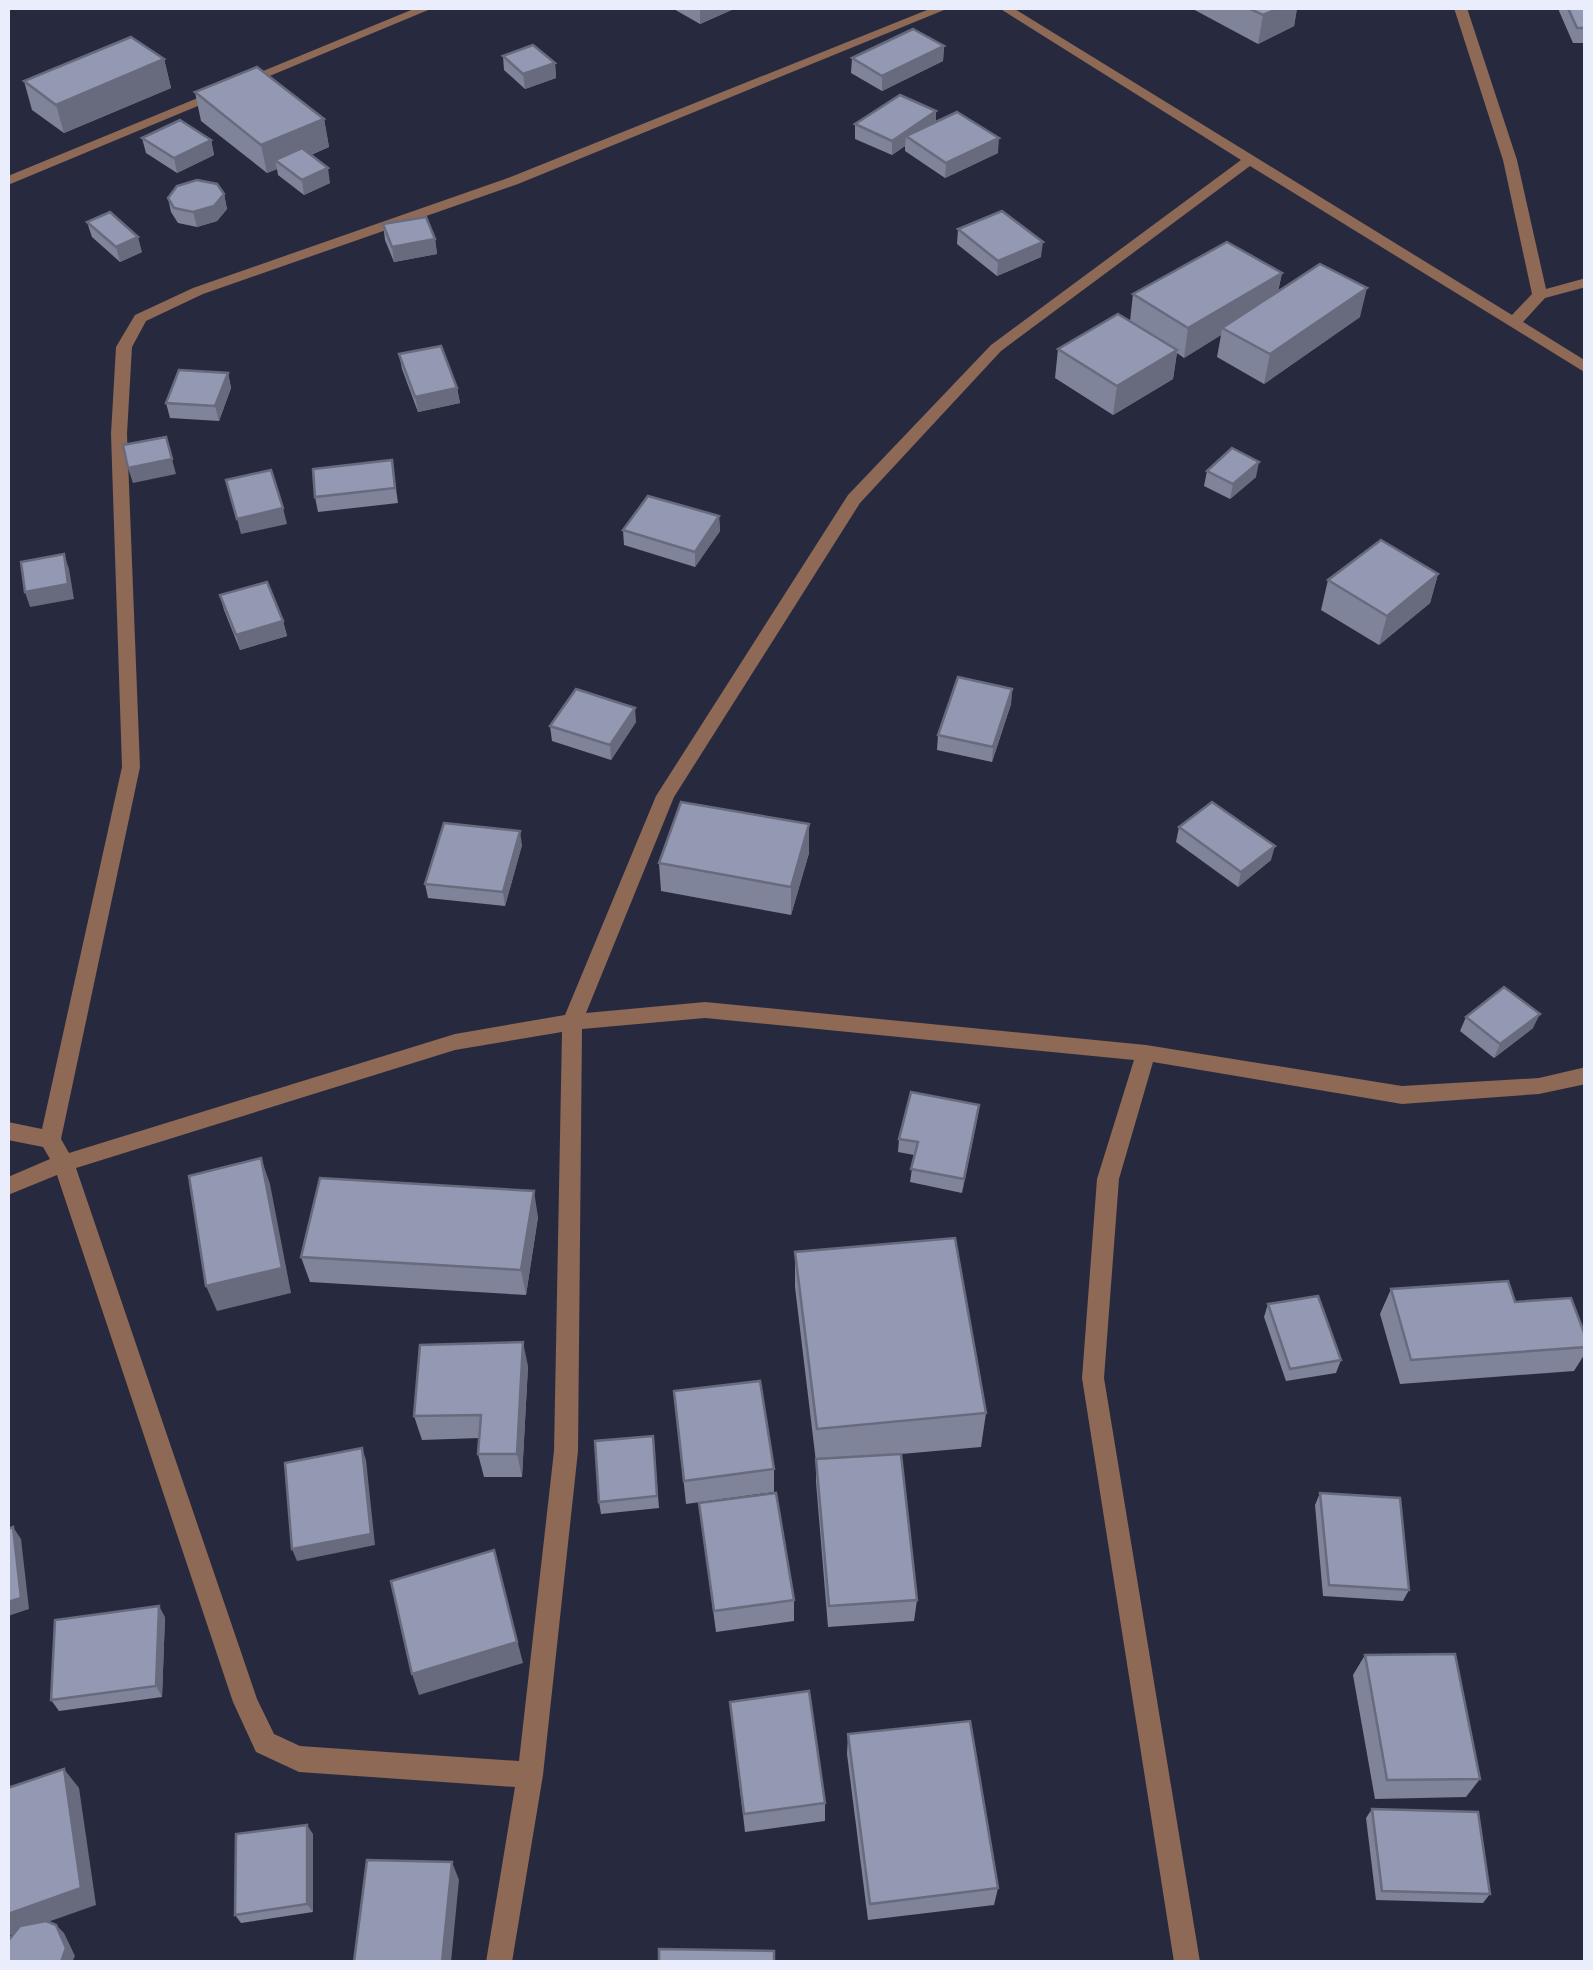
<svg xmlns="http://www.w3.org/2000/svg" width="1593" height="1970" viewBox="0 0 1593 1970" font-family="'Zilla Slab',serif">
<rect width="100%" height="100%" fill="#272a3f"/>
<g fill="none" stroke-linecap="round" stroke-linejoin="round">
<!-- street -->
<g fill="#8d6956" fill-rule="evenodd">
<polygon points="416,8 433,8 8,185 8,176"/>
<path d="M932,8h17l-431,176 -315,110 -57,27 -14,26 -5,87 13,333 -79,372 8,14 386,-119 110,-19 91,-219 192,-301 143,-150 250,-185 -242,-152h14l499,307 20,-21 -29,-134 -49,-152h13l50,152 29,129 40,-11v9l-41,11 -22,24 63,39v12l-336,-207 -249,185 -141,152 -186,294 -88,216 119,-11 441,43 256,41 137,-8 47,-11v17l-47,10 -137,10 -249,-42 -34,117 -15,199 96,584h-26l-92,-584 15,-199 37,-119 -429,-42 -123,11 -4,422 -35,324 -31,187h-26l29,-175 -216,-15 -43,-20 -23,-50 -176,-527 -49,20v-18l42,-18 -7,-12 -35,-7v-18l34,7 80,-362 -11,-333 5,-87 19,-32 58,-27 315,-110zM562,1032l-8,419 -35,310 -219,-15 -26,-12 -17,-35 -181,-531 379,-118z"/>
</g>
</g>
<!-- wall -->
<g fill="#7f849a">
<polygon points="672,8 736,8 700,24"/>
<polygon points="1191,8 1297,8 1294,26 1258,44"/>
<polygon points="1560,8 1586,8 1586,43 1573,43 1559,11"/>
<polygon points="944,46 943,61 882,91 851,73 852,58"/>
<polygon points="503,56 555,63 556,78 525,89 504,70"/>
<polygon points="164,59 171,88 64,133 32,110 24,81"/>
<polygon points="195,92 324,119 329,147 311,155 330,183 304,195 278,175 277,169 267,173 201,121"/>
<polygon points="936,111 936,122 998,153 945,178 905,151 905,146 892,155 855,139 855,124"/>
<polygon points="142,138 211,140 214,155 177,173 146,153"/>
<polygon points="224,194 227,209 217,221 197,227 178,223 171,212 168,198"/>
<polygon points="87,222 142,252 120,262 92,237"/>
<polygon points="383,224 435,239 437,254 394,262 385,240"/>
<polygon points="958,229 1041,257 997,276 957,244"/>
<polygon points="1282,273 1278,291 1360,317 1264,384 1217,357 1221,335 1184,358 1177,353 1173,379 1113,415 1055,378 1058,349 1130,321 1133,294"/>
<polygon points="399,354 457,388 460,403 418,412 402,369"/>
<polygon points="228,373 231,388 219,421 170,418 166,403"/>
<polygon points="392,460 398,503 318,512 315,497"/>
<polygon points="1207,471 1256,477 1230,499 1204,486"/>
<polygon points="719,516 720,531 695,567 624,545 623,530"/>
<polygon points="1438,574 1430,603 1379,645 1321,610 1328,580"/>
<polygon points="220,595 283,621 287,636 240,650 224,610"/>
<polygon points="1012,689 1011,704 992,762 937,750 938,735"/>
<polygon points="636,722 611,760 552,741 550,726"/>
<polygon points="809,824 809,853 791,915 661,891 659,863"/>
<polygon points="1179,827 1271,860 1238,887 1176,842"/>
<polygon points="522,845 505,906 428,898 425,884"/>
<polygon points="1466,1017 1533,1028 1494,1058 1460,1031"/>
<polygon points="977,1119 962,1193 910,1182 914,1155 898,1152 899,1139"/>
<polygon points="538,1217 526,1295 310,1282 301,1257"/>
<polygon points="795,1252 986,1413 981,1447 901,1454 917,1600 914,1621 828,1627 816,1482 816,1462 795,1287"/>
<polygon points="1391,1289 1515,1302 1586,1338 1586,1352 1574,1371 1400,1384 1380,1314"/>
<polygon points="1268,1304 1341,1360 1336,1373 1286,1381 1264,1317"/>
<polygon points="528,1366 522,1477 484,1477 478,1454 479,1438 422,1440 414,1416"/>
<polygon points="674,1391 774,1469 774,1492 686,1504"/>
<polygon points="653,1436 659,1508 601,1514 599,1502"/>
<polygon points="1320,1493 1409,1590 1403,1601 1323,1596 1315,1505"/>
<polygon points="699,1503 794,1600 794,1621 716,1632"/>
<polygon points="165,1617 162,1697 59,1711 51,1700"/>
<polygon points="1365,1655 1480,1779 1466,1797 1375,1799 1353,1675"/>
<polygon points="730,1702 825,1803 825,1821 745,1832"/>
<polygon points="848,1734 998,1888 994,1905 868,1920 847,1754"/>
<polygon points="1372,1809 1490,1894 1483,1903 1376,1900 1366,1818"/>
<polygon points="313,1834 313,1912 241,1923 235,1915"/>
</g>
<!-- shaded-wall -->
<g fill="#686b7d">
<polygon points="700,8 736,8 700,24"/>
<polygon points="1279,8 1297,8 1294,26 1258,44 1263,15"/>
<polygon points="944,46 943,61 882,91 882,76"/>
<polygon points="164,59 171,88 64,133 56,105"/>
<polygon points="555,63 556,78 525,89 523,74"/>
<polygon points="936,111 936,125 906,136 905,146 892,155 892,141"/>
<polygon points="324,119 329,147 283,166 275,160 277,169 267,173 261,145"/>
<polygon points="999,138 998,153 945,178 946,163"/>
<polygon points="211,140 214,155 177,173 174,158"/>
<polygon points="328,168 330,183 304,195 302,180"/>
<polygon points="224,194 227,209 217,221 197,227 193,212"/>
<polygon points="138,237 142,252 120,262 116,247"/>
<polygon points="435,239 437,254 394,262 392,247"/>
<polygon points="1043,242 1041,257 997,276 998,261"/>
<polygon points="1282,273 1276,302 1222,328 1221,335 1184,358 1188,328"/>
<polygon points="1367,288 1360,317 1264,384 1270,354"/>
<polygon points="1177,350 1173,379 1113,415 1117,386"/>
<polygon points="228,373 231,388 219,421 215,406"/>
<polygon points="457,388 460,403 418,412 415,397"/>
<polygon points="166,437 176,474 133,483 128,468"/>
<polygon points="1259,462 1256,477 1230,499 1233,484"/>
<polygon points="283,508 287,524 241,534 237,519"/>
<polygon points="719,516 720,531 695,567 695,552"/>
<polygon points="64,554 69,569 74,599 30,607 25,592"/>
<polygon points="1438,574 1430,603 1379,645 1387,616"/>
<polygon points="283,621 287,636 240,650 236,635"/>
<polygon points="1012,689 1011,704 992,762 993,747"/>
<polygon points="635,708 636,722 611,760 610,745"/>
<polygon points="809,824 809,853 791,915 791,887"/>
<polygon points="520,831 522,845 505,906 503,892"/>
<polygon points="1275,846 1271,860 1238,887 1241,872"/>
<polygon points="1540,1014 1533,1028 1494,1058 1500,1044"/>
<polygon points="979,1105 977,1119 962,1193 964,1179"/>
<polygon points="261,1158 270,1184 291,1293 217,1311 206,1286"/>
<polygon points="534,1191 538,1217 526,1295 521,1270"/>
<polygon points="523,1342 528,1366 522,1477 517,1454"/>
<polygon points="362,1448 366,1460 375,1545 297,1561 292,1549"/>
<polygon points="13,1527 21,1539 29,1609 8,1616"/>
<polygon points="494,1550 523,1663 419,1695 412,1674"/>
<polygon points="159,1606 165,1617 162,1697 156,1686"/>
<polygon points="64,1769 79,1788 96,1905 8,1936 8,1914"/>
<polygon points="307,1825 313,1834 313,1912 307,1904"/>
<polygon points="452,1862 459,1880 451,1962 442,1962"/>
<polygon points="56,1925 64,1933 75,1956 72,1962 61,1962"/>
</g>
<!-- building -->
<g fill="#9499b3" stroke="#686b7d" stroke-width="2.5">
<polygon points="1248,8 1279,8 1263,15"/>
<polygon points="1568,8 1586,8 1586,28 1577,28"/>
<polygon points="913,29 944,46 882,76 852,58"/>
<polygon points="131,37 164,59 56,105 24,81"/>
<polygon points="533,45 555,63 523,74 503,56"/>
<polygon points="257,67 324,119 261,145 195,92"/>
<polygon points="900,95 936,111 892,141 855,124"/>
<polygon points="957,112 999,138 946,163 906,136"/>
<polygon points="180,120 211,140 174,158 142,138"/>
<polygon points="302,148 328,168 302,180 275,160"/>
<polygon points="197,180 217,184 224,194 214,206 193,212 174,208 168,198 177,186"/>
<polygon points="1002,211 1043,242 998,261 958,229"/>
<polygon points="110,212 138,237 116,247 87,222"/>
<polygon points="426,217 435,239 392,247 383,224"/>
<polygon points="1227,242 1282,273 1188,328 1133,294"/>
<polygon points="1320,264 1367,288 1270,354 1222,328"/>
<polygon points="1118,314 1177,350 1117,386 1058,349"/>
<polygon points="441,346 457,388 415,397 399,354"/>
<polygon points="179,370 228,373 215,406 166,403"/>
<polygon points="166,437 172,459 128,468 123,445"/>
<polygon points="1232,448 1259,462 1233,484 1207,471"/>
<polygon points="392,460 395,488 315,497 313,469"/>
<polygon points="271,470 283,508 237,519 226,480"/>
<polygon points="648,496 719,516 695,552 623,530"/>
<polygon points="1381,540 1438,574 1387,616 1328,580"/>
<polygon points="64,554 68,584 25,592 21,562"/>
<polygon points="267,582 283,621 236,635 220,595"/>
<polygon points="958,677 1012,689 993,747 938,735"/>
<polygon points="576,689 635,708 610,745 550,726"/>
<polygon points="681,802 809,824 791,887 659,863"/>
<polygon points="1212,802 1275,846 1241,872 1179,827"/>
<polygon points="444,823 520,831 503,892 425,884"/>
<polygon points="1504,987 1540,1014 1500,1044 1466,1017"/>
<polygon points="911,1092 979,1105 964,1179 911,1169 918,1142 899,1139"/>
<polygon points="261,1158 282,1268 206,1286 189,1176"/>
<polygon points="320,1178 534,1191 521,1270 301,1257"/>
<polygon points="955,1238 986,1413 817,1429 795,1252"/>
<polygon points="1508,1281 1515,1302 1571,1298 1586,1338 1586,1347 1411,1360 1391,1289"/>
<polygon points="1318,1296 1341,1360 1290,1369 1268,1304"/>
<polygon points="523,1342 517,1454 478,1454 481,1415 414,1416 420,1345"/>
<polygon points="760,1381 774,1469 684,1481 674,1391"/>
<polygon points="653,1436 657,1496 599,1502 595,1441"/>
<polygon points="362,1448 371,1534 292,1549 285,1463"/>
<polygon points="901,1454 917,1600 829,1606 816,1459"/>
<polygon points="776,1493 794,1600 714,1611 699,1503"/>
<polygon points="1320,1493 1400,1498 1409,1590 1329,1585"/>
<polygon points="13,1527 21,1598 8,1602 8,1529"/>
<polygon points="494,1550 517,1642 412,1674 391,1581"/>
<polygon points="159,1606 156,1686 51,1700 55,1620"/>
<polygon points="1455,1654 1480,1779 1387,1780 1365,1655"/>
<polygon points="809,1691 825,1803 744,1814 730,1702"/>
<polygon points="970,1721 998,1888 870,1904 848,1734"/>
<polygon points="64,1769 81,1888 8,1914 8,1788"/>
<polygon points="1372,1809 1478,1812 1490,1894 1382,1891"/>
<polygon points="307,1825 307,1904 235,1915 236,1834"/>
<polygon points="367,1860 452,1862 442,1962 354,1962"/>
<polygon points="46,1921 56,1925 66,1948 61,1962 8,1962 8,1941 20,1926"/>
<polygon points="659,1949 774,1951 774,1962 659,1962"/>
</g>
<!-- border -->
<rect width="1593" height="1970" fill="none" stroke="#eaedfb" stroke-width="20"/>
</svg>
